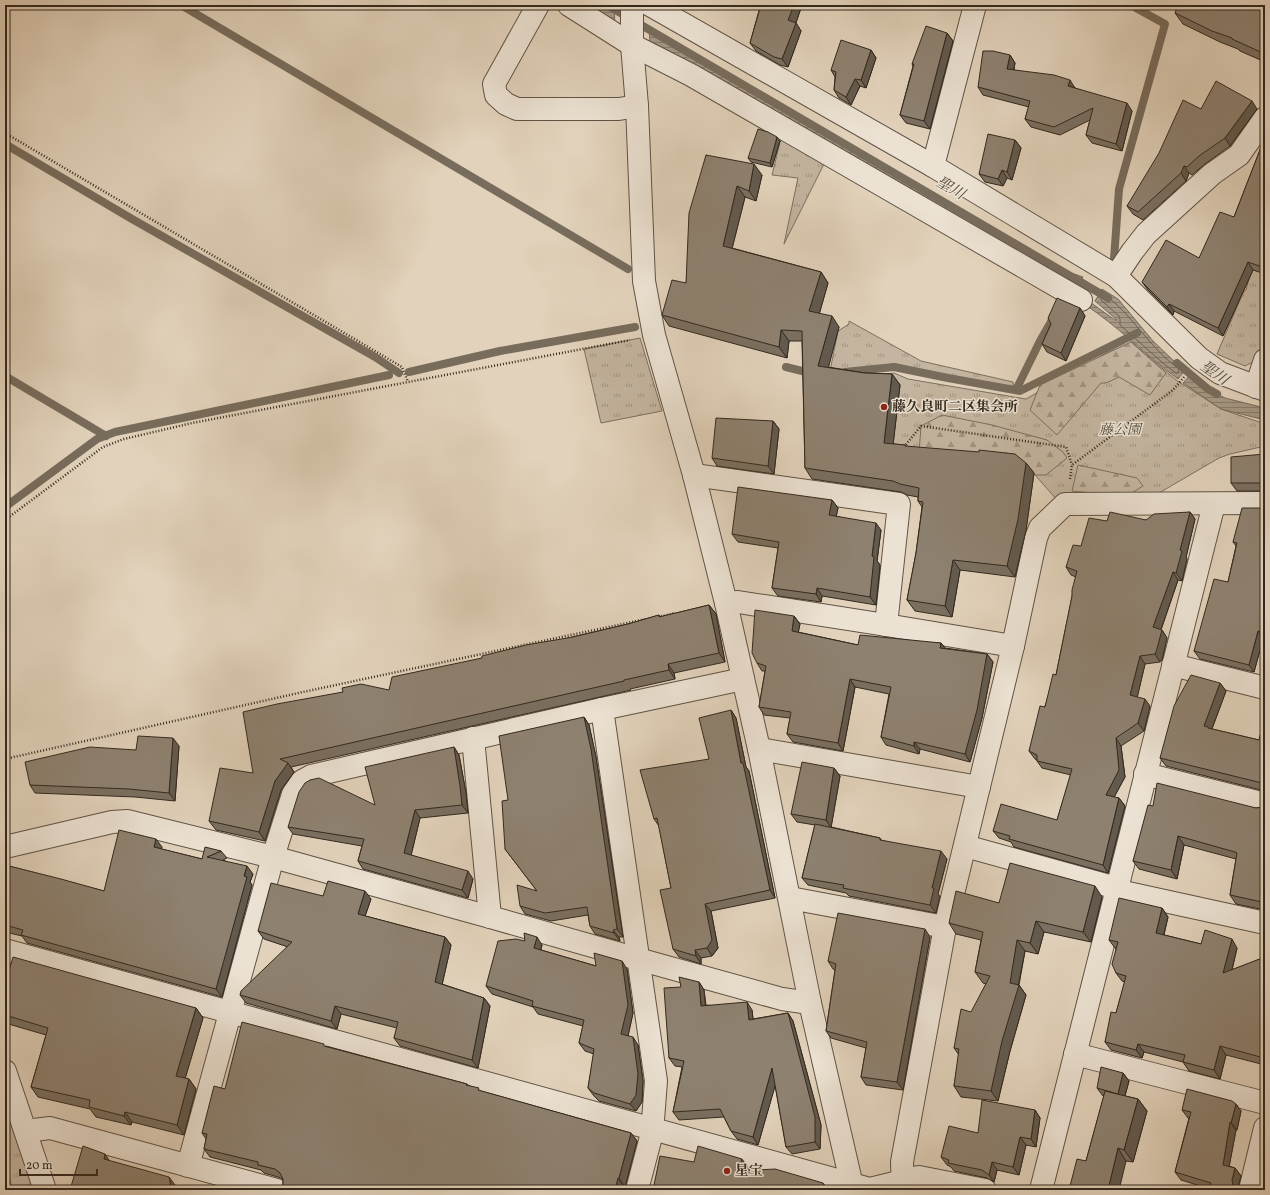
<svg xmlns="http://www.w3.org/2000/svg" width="1270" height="1195" viewBox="0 0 1270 1195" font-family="Vollkorn,'Noto Serif JP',serif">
<defs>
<pattern id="grass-tufts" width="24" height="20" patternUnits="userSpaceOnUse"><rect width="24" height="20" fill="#c4b5a0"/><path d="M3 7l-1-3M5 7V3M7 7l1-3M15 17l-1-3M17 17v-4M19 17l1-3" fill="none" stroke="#a09382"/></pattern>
<pattern id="forest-firs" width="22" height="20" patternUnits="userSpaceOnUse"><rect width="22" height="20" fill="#c4b5a0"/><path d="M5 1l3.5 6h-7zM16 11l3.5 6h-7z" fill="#a09382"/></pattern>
<pattern id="water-rules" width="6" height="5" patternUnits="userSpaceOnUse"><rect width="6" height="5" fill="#a69986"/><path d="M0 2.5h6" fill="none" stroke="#887d6d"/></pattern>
</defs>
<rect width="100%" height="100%" fill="#e2d2bb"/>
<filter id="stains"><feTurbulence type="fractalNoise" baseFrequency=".005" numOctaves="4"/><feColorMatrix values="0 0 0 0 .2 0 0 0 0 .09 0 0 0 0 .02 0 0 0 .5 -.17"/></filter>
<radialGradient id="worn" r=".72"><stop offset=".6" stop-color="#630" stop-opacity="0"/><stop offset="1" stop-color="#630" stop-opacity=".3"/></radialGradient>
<!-- grass -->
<g fill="url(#grass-tufts)" stroke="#7c6f5f">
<polygon points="781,138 824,164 784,244 798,178 772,175"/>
<polygon points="1258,244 1265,246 1265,336 1257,360 1245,366 1217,354 1243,293 1246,290"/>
<polygon points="849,321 921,361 1013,382 1014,390 931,374 896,364 830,371 838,331 849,324"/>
<polygon points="640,338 662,411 601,423 584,349"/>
<polygon points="1129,340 1176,380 1221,409 1265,424 1265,446 1230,454 1219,458 1140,504 1058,501 1035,475 1023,465 849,445 842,487 837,486 856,378 894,373 908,379 1026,399"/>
<polygon points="5,1106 33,1190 13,1190 5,1165"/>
</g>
<!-- forest -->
<g fill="url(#forest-firs)" stroke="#7c6f5f">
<polygon points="1131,342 1166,373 1150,395 1119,377 1106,383 1101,383 1057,435 1030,410 1040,385"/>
<polygon points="942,415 992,425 1047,440 1063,452 1067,458 1046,475 1035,475 1020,463 919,453 921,426"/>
<polygon points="1078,465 1137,478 1143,486 1127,496 1072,491"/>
</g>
<!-- water -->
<g fill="url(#water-rules)" stroke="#786c5c">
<polygon points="584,5 610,5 614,7 615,25"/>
<polygon points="649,27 681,48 1008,241 1057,268 1083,277 1076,291 650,43"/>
<path d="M1102,289l16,10 35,42 23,22 10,6 -8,10c-33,-24 -60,-53 -94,-75l3,-4 28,20h2l-22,-19z"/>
<polygon points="1191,374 1208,389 1225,398 1265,408 1265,420 1221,409 1183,383"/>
</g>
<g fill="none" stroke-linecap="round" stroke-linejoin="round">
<!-- shore -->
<path stroke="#6c6152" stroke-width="1" d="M1103,295h2c28,20 45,54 74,74l-1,4h-2l-12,-9 -44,-39v-6l-1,-3 -18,-16z"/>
<!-- stream -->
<g stroke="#786c5c" stroke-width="8">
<polyline points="181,5 628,269"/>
<polyline points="607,5 1108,298"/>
<polyline points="5,144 132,219 375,357 399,373"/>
<polyline points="1114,259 1119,189 1165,24 1136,8 1136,5"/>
<polyline points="1177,363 1208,389 1217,394"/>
<polyline points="786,367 814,374"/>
<polyline points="409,372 500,351 635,327"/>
<polyline points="845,372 894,367 948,378 1020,391 1137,333"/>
<polyline points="5,376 106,436"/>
<polyline points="1016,390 1040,341 1056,313"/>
<polyline points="5,507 97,439 115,432 389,375"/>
</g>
<defs>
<g id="minor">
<polyline points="538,5 494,84 496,95 506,104 517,109 619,109 637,106"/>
<polyline points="569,5 632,45 691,75 1081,300"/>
<polyline points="632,5 632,45 637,106 644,281 654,335 694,475 726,603 759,749 810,1003 853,1190"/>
<polyline points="650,5 933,166 975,5"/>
<polyline points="933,166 1116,276 1199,358 1220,373 1265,390"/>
<polyline points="1116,276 1132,252 1146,234 1212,174 1239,155 1265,118"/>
<polyline points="1256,387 1265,360"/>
<polyline points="694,475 899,504 886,625"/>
<polyline points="726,603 738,602 886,625 1013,646"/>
<polyline points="1173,665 1265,688"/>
<polyline points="602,709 656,1081 652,1133 637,1190"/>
<polyline points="473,738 490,917"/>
<polyline points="759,749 979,787"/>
<polyline points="1145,774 1265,804"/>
<polyline points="965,846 1106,885 1128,893 1265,923"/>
<polyline points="5,847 112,822 127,821 273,857 490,917 638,959 782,999 810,1003"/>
<polyline points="790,898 945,927"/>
<polyline points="5,950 870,1189 919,1177 985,1190"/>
<polyline points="1075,1054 1265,1103"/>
<polyline points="5,1071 45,1190"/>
<polyline points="26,1131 50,1128 277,1190"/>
<polyline points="188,1166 273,857 293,794 302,781 311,776 602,709 743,679"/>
<polyline points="903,1190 902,1162 945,927 1013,646 1036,538 1040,528 1065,504 1265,503"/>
<polyline points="1041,1190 1214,504"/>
<polyline points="1250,1190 1265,1128"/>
</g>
</defs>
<!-- minor casing -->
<use href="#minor" stroke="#5f5345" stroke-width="24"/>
<!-- path -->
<g stroke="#33291e" stroke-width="2.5" stroke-dasharray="1 2" stroke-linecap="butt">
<polyline points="5,133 402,367 408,382"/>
<polyline points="904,447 921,426 1066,447 1072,465"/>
<polyline points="1070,479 1072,465 1173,390 1184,377"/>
<polyline points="5,520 103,447 124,439 192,423 630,340"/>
<polyline points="658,617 675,613"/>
<polyline points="5,759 303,692 646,619"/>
</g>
<!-- minor -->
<use href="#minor" stroke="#ece2d3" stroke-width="22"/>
</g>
<!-- wall -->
<g fill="#7a6f60" stroke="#33291e">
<polygon points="759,5 802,5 796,23 801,31 788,67 780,65 756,51 750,43 760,7"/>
<polygon points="1265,5 1265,62 1240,51 1238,49 1220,42 1183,24 1175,13"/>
<polygon points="947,33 953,41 930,129 906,123 900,115 913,66 912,64"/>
<polygon points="871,50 876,58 866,88 860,86 851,105 839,98 834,90 835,77 831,70"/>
<polygon points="1010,55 1015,63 1014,70 1075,88 1132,111 1122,151 1092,143 1086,135 1090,120 1060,135 1031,127 1025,119 1029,107 983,95 978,87"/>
<polygon points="1201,109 1257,109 1230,146 1205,164 1192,175 1189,173 1186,181 1143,220 1133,214 1127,206"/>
<polygon points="1265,137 1265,274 1253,270 1223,336 1174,311 1173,315 1148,290 1142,282 1199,258 1234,217"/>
<polygon points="1015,140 1021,148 1012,180 1007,178 1003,186 985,182 979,174"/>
<polygon points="780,141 772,167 751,162 748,158"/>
<polygon points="706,155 762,175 756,201 745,197 732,248 821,272 828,283 819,314 839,327 828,367 865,373 892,374 900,385 893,444 905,445 905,446 1026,463 1034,473 1026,530 1015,577 960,570 952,617 915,611 907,600 916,553 922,507 918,501 918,497 907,495 901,492 812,479 805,468 802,341 789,341 787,358 669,326 662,315 686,283"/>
<polygon points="1080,308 1085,316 1066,361 1047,352 1042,344 1051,324"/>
<polygon points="773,421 779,429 774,474 717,466 712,458"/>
<polygon points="1265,454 1265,491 1237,491 1231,483"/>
<polygon points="832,500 838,508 836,516 881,530 877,561 880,565 876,605 822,596 821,602 778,596 772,588 778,548 738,542 732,534"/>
<polygon points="1265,506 1265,639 1263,639 1254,672 1200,659 1194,651 1228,582 1236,546 1233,542 1260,508"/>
<polygon points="1190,512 1195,519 1186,557 1187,559 1182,581 1178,580 1161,630 1162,630 1167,638 1162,660 1160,662 1145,664 1137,697 1150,706 1144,731 1121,746 1125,777 1114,797 1119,798 1125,806 1108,873 1014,847 1011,842 999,838 993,831 1057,820 1071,775 1042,768 1037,761 1037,760 1035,759 1029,751 1056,675 1076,577 1071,575 1066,567 1081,546 1107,521 1146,520"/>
<polygon points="709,605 716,614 725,662 674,673 675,679 630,689 631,690 291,767 294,772 281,790 265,841 216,830 209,821 253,773 389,690 482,658 628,624 659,615 660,617"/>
<polygon points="794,616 800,624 798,632 858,645 941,643 945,648 987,654 993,662 982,718 970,762 920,749 919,754 886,745 881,737 889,694 855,687 843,751 793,742 787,734 790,718 764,715 759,707 765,671 762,671 757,663"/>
<polygon points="1220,683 1226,691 1212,729 1259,740 1265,717 1265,791 1166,766 1160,758"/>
<polygon points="731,710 736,718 746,767 749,771 775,898 711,911 718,948 712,956 701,958 701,964 679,957 673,949 671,888 659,826 654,819 709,759"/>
<polygon points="584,717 589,725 596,757 623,937 619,937 620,941 595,934 590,926 588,915 551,921 525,914 520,906 537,891 505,849"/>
<polygon points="179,746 175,801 135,797 35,793 30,785 136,750"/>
<polygon points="454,747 459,755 466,793 468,813 420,818 411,855 473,879 468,898 363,869 358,861 362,846 293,834 288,827 375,805"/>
<polygon points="834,768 840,776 831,827 880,838 881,840 947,859 938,894 940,896 936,913 849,896 846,893 808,885 802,878 815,825 797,822 791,814"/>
<polygon points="1153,806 1256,808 1263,807 1265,806 1265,910 1236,904 1230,895 1236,859 1184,845 1177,879 1139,869 1133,861"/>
<polygon points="162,847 161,849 202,859 221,851 227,858 223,860 253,874 250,882 252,885 222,997 27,943 22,936 5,932 5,865 104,891"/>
<polygon points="323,896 371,899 365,916 445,937 451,945 442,984 484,998 490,1006 478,1068 400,1046 394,1038 397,1028 341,1014 337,1029 246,1003 240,995 288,947 264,939 258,931"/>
<polygon points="1102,897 1091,942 1044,932 1038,954 1025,951 1019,985 1026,995 1010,1051 998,1101 961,1097 954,1086 959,1055 954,1048 986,984 983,983 975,972 981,940 956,934 949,923 999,903"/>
<polygon points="1162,908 1168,917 1164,935 1201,944 1237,948 1232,970 1265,957 1265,1065 1226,1055 1220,1079 1189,1071 1183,1062 1144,1052 1142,1058 1111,1050 1105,1042 1116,1013 1125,982 1122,981 1116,973 1116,948 1115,948 1109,940"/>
<polygon points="930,937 903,1090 866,1085 861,1077 866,1048 831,1038 826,1031 835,970 833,969 828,961"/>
<polygon points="525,941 542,945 541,950 596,966 627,969 633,1013 628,1035 638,1045 643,1081 642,1102 636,1111 599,1101 594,1096 588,1088 594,1054 585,1051 579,1043 583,1026 538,1014 533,1007 492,994 486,986"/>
<polygon points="699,982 704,990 706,1005 752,1010 753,1019 788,1013 793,1021 821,1125 820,1149 792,1154 786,1147 775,1085 758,1145 737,1139 731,1131 724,1117 679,1120 673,1112 682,1067 675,1066 669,1058 681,987"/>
<polygon points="5,984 196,1008 203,1018 185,1078 189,1079 196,1089 184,1135 132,1122 131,1125 96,1117 90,1109 38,1097 31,1087 46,1035 5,1023"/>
<polygon points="326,1046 467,1084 468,1085 481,1091 631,1133 637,1141 625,1187 624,1187 623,1190 280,1190 283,1185 283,1180 281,1178 264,1173 261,1170 210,1157 204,1149 206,1139 202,1133 225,1089"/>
<polygon points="1123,1073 1129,1081 1125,1096 1138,1099 1147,1111 1133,1162 1126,1161 1086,1161 1104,1096 1103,1096 1097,1088"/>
<polygon points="1236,1104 1241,1111 1237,1130 1236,1130 1229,1166 1235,1168 1241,1176 1238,1187 1210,1189 1181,1180 1175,1172 1189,1118 1188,1118 1182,1110"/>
<polygon points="1035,1110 1040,1118 1036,1147 1026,1145 1019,1175 997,1170 994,1182 987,1178 954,1171 951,1167 947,1165 941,1157 978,1133"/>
</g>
<!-- shaded-wall -->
<g fill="#635a4e" stroke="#33291e">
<polygon points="794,5 802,5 794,28 788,20"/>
<polygon points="796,23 801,31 788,67 782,59"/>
<polygon points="947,33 953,41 930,129 924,121"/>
<polygon points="871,50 876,58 866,88 861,80"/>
<polygon points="1010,55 1015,63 1012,77 1007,69"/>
<polygon points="855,79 860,86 851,105 846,97"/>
<polygon points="1070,80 1075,88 1068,86"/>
<polygon points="1252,101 1257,109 1230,146 1225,138"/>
<polygon points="1127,103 1132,111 1122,151 1116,144"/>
<polygon points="777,137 780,141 772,167 770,163"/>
<polygon points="1015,140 1021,148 1012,180 1007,172"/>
<polygon points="754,164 762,175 756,201 749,191"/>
<polygon points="1184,166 1189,173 1186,181 1181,173"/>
<polygon points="1002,170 1007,178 1003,186 998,179"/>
<polygon points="737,186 745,197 730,257 723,246"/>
<polygon points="1248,262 1253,270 1223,336 1218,328"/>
<polygon points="821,272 828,283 817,322 809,311"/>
<polygon points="1169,304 1174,311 1173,315 1167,307"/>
<polygon points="1080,308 1085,316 1066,361 1061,353"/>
<polygon points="832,316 839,327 826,377 818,366"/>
<polygon points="781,330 789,341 787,358 779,347"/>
<polygon points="892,374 900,385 892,454 884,443"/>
<polygon points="773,421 779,429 774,474 768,466"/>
<polygon points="1026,463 1034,473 1026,530 1015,577 1007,566"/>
<polygon points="832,500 838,508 835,523 829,515"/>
<polygon points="1190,512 1195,519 1186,557 1187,559 1182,581 1176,573 1180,550"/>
<polygon points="876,523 881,530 877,561 880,565 876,605 870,597 872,556"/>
<polygon points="953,560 960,570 952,617 945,606"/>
<polygon points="1173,572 1178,580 1159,635 1153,627"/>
<polygon points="817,588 822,596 821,602 816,594"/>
<polygon points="709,605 716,614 725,662 719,653"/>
<polygon points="794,616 800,624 797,639 792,631"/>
<polygon points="1162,630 1167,638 1162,660 1160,662 1155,654"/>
<polygon points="1258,631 1263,639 1254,672 1249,665"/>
<polygon points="941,643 947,651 940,648"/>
<polygon points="987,654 993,662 982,718 970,762 965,754"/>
<polygon points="1140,656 1145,664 1136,703 1130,695"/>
<polygon points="668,664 674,673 675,679 669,670"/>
<polygon points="850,679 855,687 843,751 838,743"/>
<polygon points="1220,683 1226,691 1211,731 1204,726"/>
<polygon points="1145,699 1150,706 1144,731 1138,723"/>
<polygon points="731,710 736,718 746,767 749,771 775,898 770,890 741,763"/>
<polygon points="584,717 589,725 596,757 623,937 617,929"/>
<polygon points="173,738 179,746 175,801 169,793"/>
<polygon points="1116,738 1121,746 1125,777 1111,803 1106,795"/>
<polygon points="914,742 920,749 919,754 914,746"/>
<polygon points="454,747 459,755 466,793 468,813 462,805"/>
<polygon points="288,763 294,772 281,790 265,841 259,832 275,781"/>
<polygon points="834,768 840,776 831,828 826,820"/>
<polygon points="1119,798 1125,806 1108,873 1103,865"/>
<polygon points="415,810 420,818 410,860 404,853"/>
<polygon points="1178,836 1184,845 1177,879 1171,870"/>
<polygon points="156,839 162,847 160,855 154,847"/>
<polygon points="941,851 947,859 938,894 940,896 936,913 930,905 932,888"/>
<polygon points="247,866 253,874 250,882 252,885 222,997 216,989"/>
<polygon points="468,871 473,879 468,898 462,890"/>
<polygon points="1095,886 1102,897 1091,942 1083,932"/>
<polygon points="365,891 371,899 363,922 358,914"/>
<polygon points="705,904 711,911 718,948 712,956 707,948"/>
<polygon points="1162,908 1168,917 1162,941 1156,933"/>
<polygon points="1036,921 1044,932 1038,954 1030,943"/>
<polygon points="925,929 930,937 903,1090 897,1082"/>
<polygon points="613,930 619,937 620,941 614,933"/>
<polygon points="445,937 451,945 441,990 435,982"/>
<polygon points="537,937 542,945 539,955 534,948"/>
<polygon points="1232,939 1237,948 1229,982 1223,973"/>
<polygon points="1017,940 1025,951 1018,987 1019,985 1026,995 1010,1051 998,1101 991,1091"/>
<polygon points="695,950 701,958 701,964 696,956"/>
<polygon points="622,961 627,969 633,1013 627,1041 621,1034"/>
<polygon points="699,982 704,990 706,1013 701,1006"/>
<polygon points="484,998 490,1006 478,1068 472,1060"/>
<polygon points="747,1002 752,1010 754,1028 749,1020"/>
<polygon points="335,1006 341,1014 337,1029 331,1021"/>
<polygon points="196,1008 203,1018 183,1086 176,1076"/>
<polygon points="788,1013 793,1021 821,1125 820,1149 815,1142"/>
<polygon points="633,1037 638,1045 643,1081 642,1102 636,1111 630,1104"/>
<polygon points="1138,1044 1144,1052 1142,1058 1136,1050"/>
<polygon points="1220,1046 1226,1055 1220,1079 1214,1070"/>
<polygon points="772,1068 778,1076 758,1145 753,1137"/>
<polygon points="1123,1073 1129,1081 1123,1102 1118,1094"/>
<polygon points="189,1079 196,1089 184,1135 177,1125"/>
<polygon points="1138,1099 1147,1111 1133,1162 1124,1150"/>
<polygon points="1236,1104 1241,1111 1237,1130 1231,1123"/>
<polygon points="1035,1110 1040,1118 1036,1147 1031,1139"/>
<polygon points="125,1112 132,1122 131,1125 124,1116"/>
<polygon points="1230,1122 1236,1130 1228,1173 1223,1165"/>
<polygon points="631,1133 637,1141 625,1187 619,1178"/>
<polygon points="1020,1137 1026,1145 1019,1175 1013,1167"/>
<polygon points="1118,1148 1126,1161 1119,1190 1108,1190"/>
<polygon points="105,1154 111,1163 104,1159"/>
<polygon points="742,1159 751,1171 739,1171"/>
<polygon points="992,1162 997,1170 994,1182 989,1175"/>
<polygon points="1235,1168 1241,1176 1238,1187 1238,1190 1233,1190 1232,1180"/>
<polygon points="169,1177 175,1185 176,1190 171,1187"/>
<polygon points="618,1178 624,1187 623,1190 615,1190"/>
<polygon points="823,1183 828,1190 826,1190"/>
</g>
<!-- building -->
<g fill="#8e8170" stroke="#33291e">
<polygon points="761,5 794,5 788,20 796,23 782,59 774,57 750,43"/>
<polygon points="1178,5 1265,5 1265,54 1232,39 1232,38 1212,31 1175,13"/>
<polygon points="926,26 947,33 924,121 900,115 914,64 912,64"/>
<polygon points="841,40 871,50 861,80 855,79 846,97 834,90 836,72 831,70"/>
<polygon points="983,51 993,51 1010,55 1007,69 1054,75 1070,80 1068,86 1127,103 1116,144 1086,135 1093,108 1054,127 1025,119 1030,101 978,87"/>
<polygon points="1216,81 1252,101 1225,138 1199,156 1187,167 1184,166 1181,173 1138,212 1127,206 1159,153 1183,100 1201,109"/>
<polygon points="758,129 768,132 777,137 770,163 748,158"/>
<polygon points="988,134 1015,140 1007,172 1002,170 998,179 979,174"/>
<polygon points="1265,137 1265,268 1248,262 1218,328 1169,304 1167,307 1142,282 1166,240 1199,258 1220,212 1234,217"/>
<polygon points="706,155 754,164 749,191 737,186 723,246 821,272 809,311 832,316 818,366 865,373 892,374 884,443 905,445 905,446 979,452 979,450 1015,454 1026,463 1018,519 1007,566 953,560 945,606 907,600 916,553 923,502 918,501 919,488 900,484 893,481 805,468 802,331 781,330 779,347 662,315 672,280 686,283 689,213"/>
<polygon points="1057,298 1080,308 1061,353 1042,344 1051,324 1048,318"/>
<polygon points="716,418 773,421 768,466 712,458"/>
<polygon points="1265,454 1265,484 1259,483 1231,483 1231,457"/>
<polygon points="738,487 832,500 829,515 876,523 872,556 874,557 870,597 817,588 816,594 772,588 779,542 732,534"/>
<polygon points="1265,506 1265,633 1258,631 1249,665 1194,651 1214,579 1228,582 1237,543 1233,542 1242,508 1260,508"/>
<polygon points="1110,512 1146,520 1154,514 1190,512 1180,550 1182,551 1176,573 1173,572 1153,627 1162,630 1156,652 1155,654 1140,656 1130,695 1145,699 1138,723 1116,738 1119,770 1106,795 1119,798 1103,865 1009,839 1010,836 993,831 1001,804 1057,820 1072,769 1037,761 1037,755 1029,751 1040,706 1045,707 1053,674 1056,675 1072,596 1072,590 1077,571 1066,567 1073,545 1081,546 1089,518 1107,521"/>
<polygon points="709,605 719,653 668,664 669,670 624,680 624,681 280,759 288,763 275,781 259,832 209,821 220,768 253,773 243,712 277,704 343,692 342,688 361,684 389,690 392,677 482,658 482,656 526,645 573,637 628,624 659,615 659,617"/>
<polygon points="755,610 794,616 792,631 858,645 860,635 941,643 940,648 987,654 977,710 965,754 914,742 914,746 881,737 891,687 850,679 838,743 787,734 791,712 759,707 766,666 757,663 752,653"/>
<polygon points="1191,675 1220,683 1204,726 1208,727 1208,728 1259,740 1265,717 1265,785 1262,783 1160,758 1174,706"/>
<polygon points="731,710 741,763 743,763 770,890 705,904 712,940 707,948 695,950 696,956 673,949 660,890 671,888 657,818 654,819 640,770 709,759 699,718"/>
<polygon points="584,717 591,749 617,929 613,930 614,933 590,926 587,907 545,913 520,906 517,885 537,891 505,849 502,801 508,800 499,736"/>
<polygon points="138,736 173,738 169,793 129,789 30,785 25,762 90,747 136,750"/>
<polygon points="454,747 460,786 462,805 415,810 404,853 468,871 462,890 358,861 364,839 288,827 299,792 305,783 310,780 319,778 375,805 365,767"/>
<polygon points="802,762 834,768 826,820 791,814"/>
<polygon points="1157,783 1256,808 1263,807 1265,806 1265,904 1262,902 1230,895 1237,853 1235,852 1178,836 1171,870 1133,861 1148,805 1153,806"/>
<polygon points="815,824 880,838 880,840 941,851 932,888 934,888 930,905 843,888 844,885 802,878"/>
<polygon points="119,830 156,839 154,847 202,859 205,847 221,851 207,857 247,866 244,876 247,877 216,989 21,935 23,930 5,925 5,865 61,879 104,891"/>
<polygon points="1010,863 1095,886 1083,932 1036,921 1030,943 1017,940 1010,983 1019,985 1002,1041 991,1091 954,1086 959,1049 954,1048 961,1009 971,1012 990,976 975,972 983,932 949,923 956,891 999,903"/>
<polygon points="328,881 365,891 358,914 445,937 435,982 484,998 472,1060 394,1038 398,1022 335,1006 331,1021 240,995 241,991 292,942 258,931 271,883 323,896"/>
<polygon points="1119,898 1162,908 1156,933 1201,944 1205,930 1232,939 1223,973 1265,957 1265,1053 1264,1058 1220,1046 1214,1070 1183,1062 1185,1055 1138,1044 1136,1050 1105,1042 1111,1012 1116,1013 1126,976 1116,973 1112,964 1118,942 1109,940"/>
<polygon points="838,913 925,929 897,1082 861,1077 867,1042 826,1031 836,964 828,961"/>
<polygon points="524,933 537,937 534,948 596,966 594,953 622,961 628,1005 621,1034 633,1037 638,1074 636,1095 630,1104 594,1093 588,1088 594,1049 579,1043 584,1020 532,1006 533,1001 486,986 498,941 516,939 525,941"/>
<polygon points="13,957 196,1008 176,1076 189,1079 177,1125 125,1112 124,1116 89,1107 90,1100 31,1087 48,1028 5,1015 5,984"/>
<polygon points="679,977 699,982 701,1006 747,1002 749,1020 788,1013 815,1117 815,1142 786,1147 772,1068 753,1137 731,1131 720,1109 673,1112 684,1061 669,1058 664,988 681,987"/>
<polygon points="242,1022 324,1044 324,1046 467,1084 466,1085 479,1088 478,1090 631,1133 619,1178 618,1178 615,1190 458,1190 452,1188 452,1190 410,1190 398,1187 398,1190 280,1190 283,1185 283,1179 280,1173 275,1169 258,1165 258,1162 204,1149 207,1134 202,1133 214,1086 225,1089"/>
<polygon points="1101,1067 1123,1073 1118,1094 1097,1088"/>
<polygon points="1187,1089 1232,1101 1236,1104 1231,1123 1230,1122 1223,1165 1235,1168 1232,1180 1233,1187 1233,1190 1209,1190 1211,1183 1175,1172 1191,1112 1182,1110"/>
<polygon points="1105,1091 1138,1099 1124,1150 1118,1148 1108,1190 1069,1190 1077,1159 1086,1161"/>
<polygon points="982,1100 1035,1110 1031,1139 1020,1137 1013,1167 992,1162 989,1175 982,1170 948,1163 949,1160 941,1157 949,1126 978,1133"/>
<polygon points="83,1146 105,1154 104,1159 169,1177 171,1187 182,1190 70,1190"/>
<polygon points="698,1146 742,1159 739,1171 775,1169 823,1183 826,1190 653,1190 660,1156 694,1162"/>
<polygon points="942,1188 955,1190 942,1190"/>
</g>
<!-- markers -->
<g fill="#8f2418" stroke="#ece2d3" stroke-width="1.5">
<circle cx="884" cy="407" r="4"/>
<circle cx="727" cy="1171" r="4"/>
</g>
<g text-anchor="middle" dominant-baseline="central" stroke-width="3" stroke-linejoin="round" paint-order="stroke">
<!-- poi labels -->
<g font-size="14" font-weight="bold" fill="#33291e" stroke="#ece2d3" text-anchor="start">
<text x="892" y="407">藤久良町二区集会所</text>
<text x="735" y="1171">星宝</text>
</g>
<!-- park labels -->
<g font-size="14" font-style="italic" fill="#574c3e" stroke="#ece2d3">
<text x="1120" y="430">藤公園</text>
</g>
<!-- water labels -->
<g font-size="15" font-style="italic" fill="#564b3d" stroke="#ece2d3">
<text transform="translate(950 189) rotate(30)">聖川</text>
<text transform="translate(1214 374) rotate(35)">聖川</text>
</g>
</g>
<!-- margin -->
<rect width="1270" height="1195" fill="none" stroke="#e2d2bb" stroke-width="20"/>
<rect x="6" y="6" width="1258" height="1183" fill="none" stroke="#33291e" stroke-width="2"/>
<rect x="10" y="10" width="1250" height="1175" fill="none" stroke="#33291e"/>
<!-- scale -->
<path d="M20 1169v6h77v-6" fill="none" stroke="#33291e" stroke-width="2"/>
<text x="26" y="1169" font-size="12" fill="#33291e" stroke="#ece2d3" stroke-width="3" paint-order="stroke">20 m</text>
<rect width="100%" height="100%" filter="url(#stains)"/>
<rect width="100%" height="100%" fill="url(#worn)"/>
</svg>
